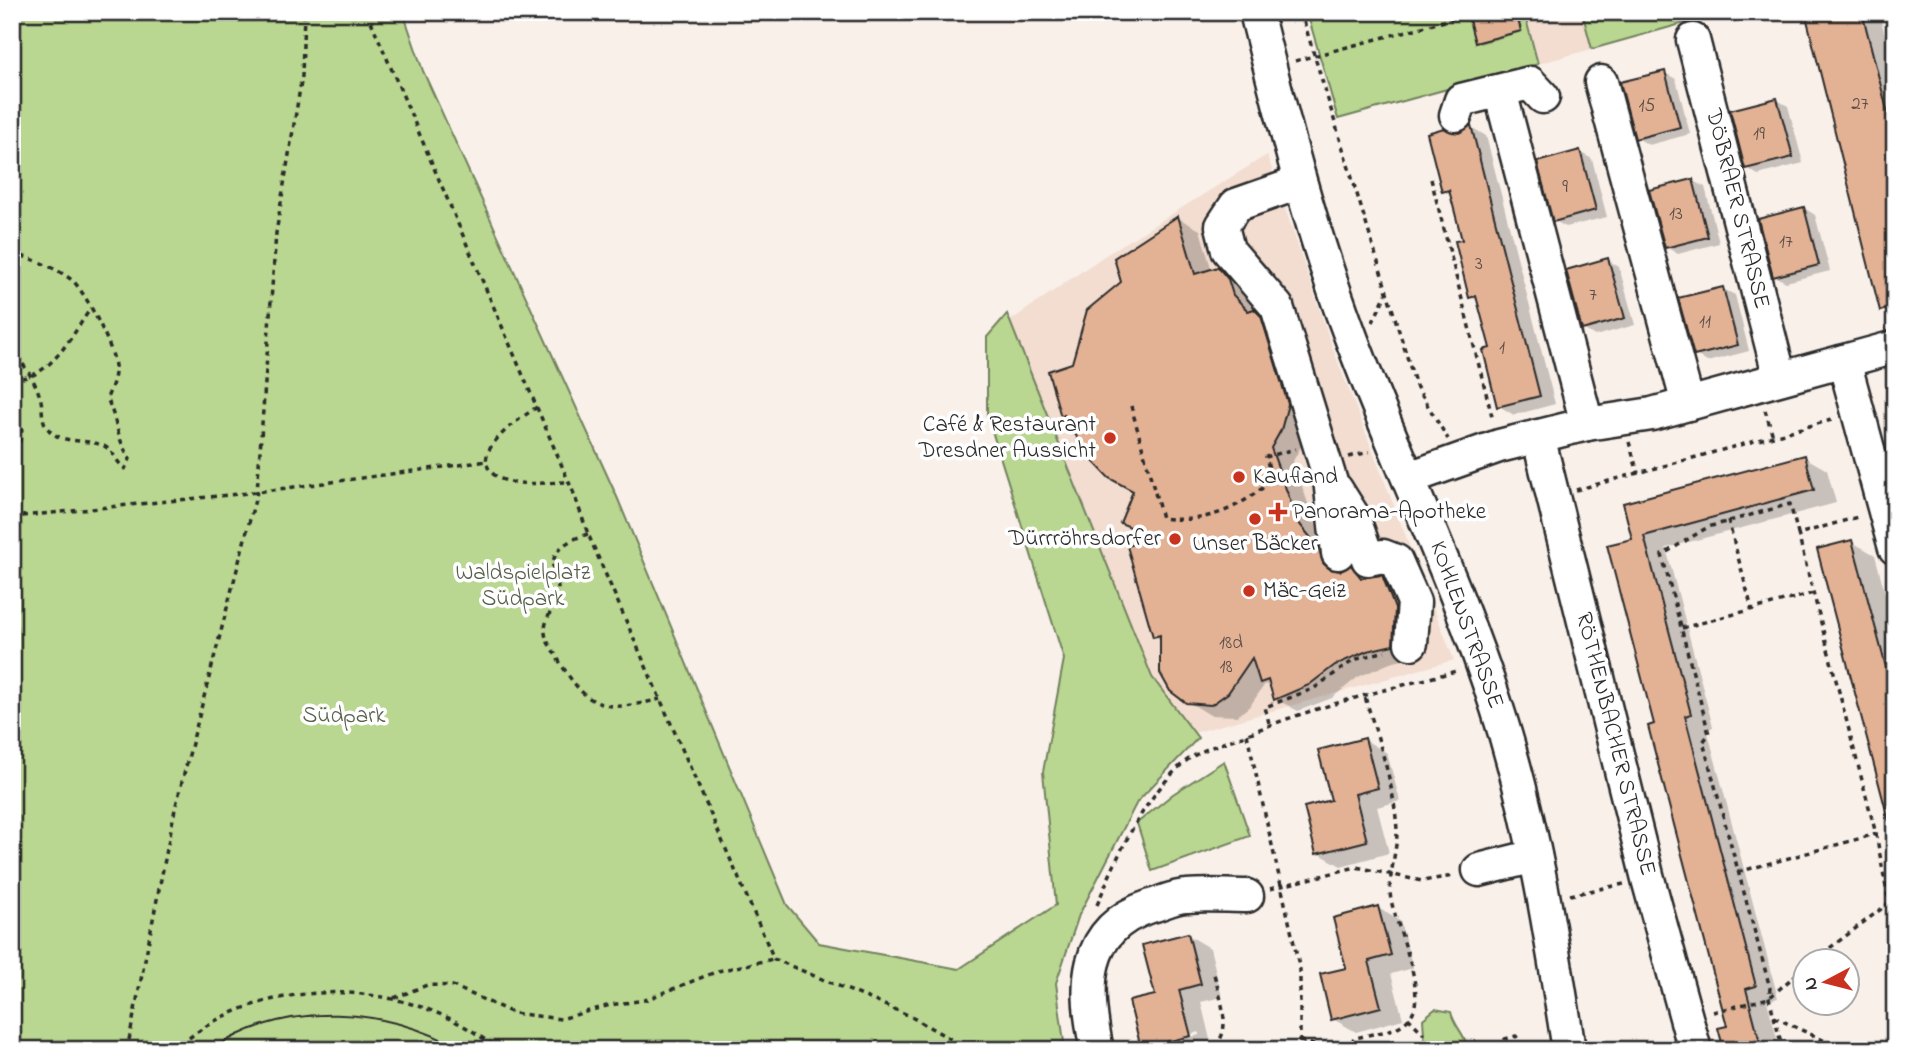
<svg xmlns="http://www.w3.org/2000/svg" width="1907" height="1062" viewBox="0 0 1907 1062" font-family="'Indie Flower',sans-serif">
<rect width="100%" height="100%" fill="#f9f0ea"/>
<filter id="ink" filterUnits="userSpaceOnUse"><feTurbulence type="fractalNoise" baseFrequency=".0143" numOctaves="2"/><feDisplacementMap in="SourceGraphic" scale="14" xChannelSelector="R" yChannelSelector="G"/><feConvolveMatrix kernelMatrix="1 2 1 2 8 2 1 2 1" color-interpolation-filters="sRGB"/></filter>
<g filter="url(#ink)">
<!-- built -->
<g fill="#f2ddd0">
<polygon points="1524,12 1724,12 1538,64"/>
<polygon points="1267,155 1333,349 1454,660 1165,741 1010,321 1104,256"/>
</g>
<!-- green -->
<g fill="#b9d790" stroke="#72815e" stroke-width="2">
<polygon points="12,12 403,12 423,71 617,497 787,905 819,943 959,969 1056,905 1043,772 1064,659 987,415 987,337 1007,314 1152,677 1198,738 1137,802 1079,915 1056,983 1065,1050 12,1050"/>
<polygon points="1307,12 1524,12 1538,64 1338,119"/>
<polygon points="1582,12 1724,12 1592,49"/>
<polygon points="1224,761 1250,836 1152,871 1137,823 1173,794"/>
<path d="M1435,1009l16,3c3,15 16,23 16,38h-42l-2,-31z"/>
</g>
<!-- shadow -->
<g fill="#0003" fill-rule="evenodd">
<polygon points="1469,12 1518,12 1523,32 1480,44"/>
<polygon points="1807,12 1879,12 1895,74 1895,317 1882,310"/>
<polygon points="1665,73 1676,79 1690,134 1649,145 1637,138"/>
<polygon points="1777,100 1788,106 1803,163 1758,175 1747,168"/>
<polygon points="1471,127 1486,136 1555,404 1514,415 1499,406 1492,349 1480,302 1471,297 1464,241 1452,196 1443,191 1459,135"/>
<polygon points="1580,152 1592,159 1607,217 1566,227 1555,221"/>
<polygon points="1693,181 1705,187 1719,243 1678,254 1666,247"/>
<polygon points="1804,208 1815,215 1830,271 1786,282 1774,276"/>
<polygon points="1178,218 1200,230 1212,271 1218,269 1241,282 1251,293 1256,309 1277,324 1303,443 1293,461 1320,537 1341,563 1343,572 1351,567 1370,578 1382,577 1405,590 1415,657 1390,663 1358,677 1332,698 1298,711 1276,699 1273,688 1265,684 1250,706 1237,716 1210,715 1187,701 1162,640 1154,636 1155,539 1123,522 1135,491 1062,416 1074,364 1123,283"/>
<polygon points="1608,260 1619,267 1635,325 1595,336 1583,329"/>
<polygon points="1723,289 1735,295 1749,351 1707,362 1696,355"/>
<polygon points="1804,457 1827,470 1836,503 1666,548 1713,727 1707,729 1778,998 1767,1001 1780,1050 1726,1050 1729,1027 1656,725 1634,540"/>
<polygon points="1852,542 1875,555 1895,631 1895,837 1819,551"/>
<polygon points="1365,740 1387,753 1400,801 1377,807 1389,853 1341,866 1318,853 1333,802"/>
<polygon points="1378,908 1400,921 1413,968 1391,974 1403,1019 1356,1032 1333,1019 1348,969"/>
<path d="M1188,935l22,13 12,49 -21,5 11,46 -65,2 -5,-3 15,-51zM1199,1032v3l-41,11v-4z"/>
</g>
<!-- building -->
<g fill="#e3b295" stroke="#2b2b2b" stroke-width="2">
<polygon points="1467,12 1516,12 1521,31 1475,43"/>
<polygon points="1805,12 1862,12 1895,141 1895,307 1880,311"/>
<polygon points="1665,71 1680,127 1635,139 1620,82"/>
<polygon points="1777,98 1793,157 1745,169 1730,110"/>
<polygon points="1471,125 1540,396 1497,407 1483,350 1490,348 1476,296 1469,298 1455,241 1462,240 1449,190 1442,192 1427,133 1444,128 1459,133"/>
<polygon points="1580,150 1596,210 1553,222 1537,162"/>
<polygon points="1693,179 1708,237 1665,248 1649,190"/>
<polygon points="1804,207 1819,265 1773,277 1758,219"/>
<polygon points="1178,216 1195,274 1218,267 1228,279 1233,295 1248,311 1254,309 1261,316 1288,404 1281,430 1271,448 1298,522 1319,548 1323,563 1330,569 1341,571 1351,565 1361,578 1382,575 1395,609 1393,645 1367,651 1335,665 1309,685 1274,700 1268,680 1260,683 1252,658 1228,693 1211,705 1186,703 1170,691 1160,673 1160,635 1153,637 1127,546 1156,537 1120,523 1133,491 1109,478 1088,456 1064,415 1061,417 1048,371 1072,363 1087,310 1121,282 1114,258"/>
<polygon points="1608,258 1625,318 1582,330 1566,270"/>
<polygon points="1723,287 1738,345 1694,356 1678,298"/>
<polygon points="1805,455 1814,490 1644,536 1691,714 1685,716 1756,986 1746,989 1762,1050 1724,1050 1718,1028 1727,1026 1648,726 1654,724 1607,545 1632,539 1623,503"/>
<polygon points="1852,540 1895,701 1895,821 1889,822 1817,549"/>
<polygon points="1365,738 1378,788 1355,794 1367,841 1316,854 1304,807 1331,800 1318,750"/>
<polygon points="1378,906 1391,955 1369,961 1381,1007 1331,1020 1320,974 1346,968 1333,918"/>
<polygon points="1188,933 1201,984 1179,990 1191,1036 1141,1048 1129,1001 1155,995 1142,945"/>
</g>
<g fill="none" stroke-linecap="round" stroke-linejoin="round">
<defs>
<g id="minor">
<path d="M1256,12c27,108 54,216 93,320 47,127 107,247 148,376 36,111 54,227 72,342"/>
<polyline points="1693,40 1780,378"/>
<polyline points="1601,82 1688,404"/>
<polyline points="1500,91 1587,424"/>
<polyline points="1456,115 1461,100 1530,83 1543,97"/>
<polyline points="1299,183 1236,205 1222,226 1228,250 1277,307 1330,479 1338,553"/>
<polyline points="1844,361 1895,548"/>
<polyline points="1538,436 1648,879 1695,1050"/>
<polyline points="1409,478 1499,446 1587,424 1652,414 1895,347"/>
<polyline points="1336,489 1353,516 1368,559 1383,556 1396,561 1414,602 1411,643"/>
<polyline points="1479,870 1535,856"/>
<path d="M1097,1050c-13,-61 -17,-121 54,-144 11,-3 24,-10 36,-10 20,-2 40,0 60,0"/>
</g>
</defs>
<!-- minor casing -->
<use href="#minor" stroke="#2b2b2b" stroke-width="37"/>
<!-- path -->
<g stroke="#2b2b2b" stroke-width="3.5" stroke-dasharray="5 5" stroke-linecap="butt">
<polyline points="367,12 574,494 588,534 774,959 908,1015 970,1050"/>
<polyline points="1301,12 1416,386 1448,439"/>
<polyline points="1295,61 1452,19"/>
<polyline points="1431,179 1493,420"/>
<polyline points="12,227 21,213"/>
<polyline points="12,236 17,231 13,226"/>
<path d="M12,253c21,6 43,14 60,27 13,11 43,70 43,87 1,11 -4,21 -8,31 10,22 10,42 23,61l-5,10c-9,-7 -12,-19 -21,-23 -19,-9 -47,1 -59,-22 -4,-8 -2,-19 -5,-27 -5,-17 -16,-33 -28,-46"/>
<polyline points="1373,322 1386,294"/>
<path d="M12,378c37,5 61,-45 79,-70"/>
<path d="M1131,406l31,112c44,6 77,-9 110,-38l-6,-23 29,-8"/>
<path d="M537,407c-16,11 -73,47 -41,69 17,12 52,6 72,6"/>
<polyline points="1765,410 1773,436"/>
<polyline points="12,423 22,430 12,477"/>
<polyline points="1629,442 1638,473"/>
<polyline points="1349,457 1369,452"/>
<polyline points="1576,490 1835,419"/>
<polyline points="12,517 257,492 488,461"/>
<polyline points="1728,520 1752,609"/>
<path d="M588,534c-15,4 -37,14 -35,34 1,7 5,14 5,21 0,14 -13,28 -13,41 -1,10 9,21 13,29 30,51 47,54 102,40"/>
<polyline points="1682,628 1814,593"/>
<polyline points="1269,723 1265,707 1313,689 1354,660 1385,651"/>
<polyline points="1247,734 1300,970 1300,1050"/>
<polyline points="1738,872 1876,834"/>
<polyline points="1270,889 1356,867 1422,881 1453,876"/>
<polyline points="1570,895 1624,884"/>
<polyline points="1889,903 1895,924"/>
<path d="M1097,905c21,-50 41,-97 80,-136 19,-20 46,-25 71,-35 66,-28 139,-44 208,-63"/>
<polyline points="1814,960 1889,903 1876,834 1798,534 1861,516"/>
<polyline points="394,998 427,985 453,986 513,1013 561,1019 610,1005 645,1000 718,971 773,959"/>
<polyline points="1713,1012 1769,998 1806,966"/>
<polyline points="1774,1017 1844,1050"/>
<polyline points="1408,1018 1424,1034"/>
<polyline points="1300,1041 1336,1050"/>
<polyline points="1156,1044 1157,1050"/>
<polyline points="127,1050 175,809 257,492 276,233 302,76 304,12"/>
<path d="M173,1050c16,-12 32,-25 50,-33 86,-42 203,-29 275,33"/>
<path d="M1205,1050c34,-9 13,-57 8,-80"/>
<path d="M1343,1050c5,-5 10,-12 17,-13 17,-5 42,-5 52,-23 14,-25 -15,-86 -21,-114 -4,-21 6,-47 6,-69 -2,-45 -19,-92 -32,-134"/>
<polyline points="1503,1050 1505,1039 1516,1036 1523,1046 1532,1050"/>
<polyline points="1783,1050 1769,998 1770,988 1703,742 1709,734 1662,555 1708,527 1790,504 1798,534"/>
</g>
<!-- minor -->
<use href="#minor" stroke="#fff" stroke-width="32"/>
<!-- tram -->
<path stroke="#2b2b2b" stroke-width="2" d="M211,1050c77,-51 174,-43 252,0"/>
</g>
</g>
<!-- markers -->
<g fill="#c8321e" stroke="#fff" stroke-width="2.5">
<circle cx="1110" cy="438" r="7"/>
<circle cx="1239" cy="477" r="7"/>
<path d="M1274.5 501.5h7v7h7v7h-7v7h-7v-7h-7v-7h7z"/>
<circle cx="1255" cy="519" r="7"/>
<circle cx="1175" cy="539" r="7"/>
<circle cx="1249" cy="591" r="7"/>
</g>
<g text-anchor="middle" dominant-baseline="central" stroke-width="7" stroke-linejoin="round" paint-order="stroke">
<!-- number labels -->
<g font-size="19" fill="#594d46">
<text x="1860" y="104">27</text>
<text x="1647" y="106">15</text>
<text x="1759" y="134">19</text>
<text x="1565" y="187">9</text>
<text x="1676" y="214">13</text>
<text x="1786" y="242">17</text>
<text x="1479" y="264">3</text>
<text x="1593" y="295">7</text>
<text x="1705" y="322">11</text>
<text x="1502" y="348">1</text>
<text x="1231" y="643">18d</text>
<text x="1226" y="667">18</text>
</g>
<!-- street labels -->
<g font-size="23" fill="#2b2b2b" stroke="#fff">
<text transform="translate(1737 209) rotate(76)">DÖBRAER STRASSE</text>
<text transform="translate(1466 625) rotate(70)">KOHLENSTRASSE</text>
<text transform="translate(1615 744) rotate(76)">RÖTHENBACHER STRASSE</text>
</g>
<!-- poi labels -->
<g font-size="23" fill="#2b2b2b" stroke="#fff" text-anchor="start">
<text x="1096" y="425" text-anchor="end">Café &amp; Restaurant<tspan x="1096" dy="26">Dresdner Aussicht</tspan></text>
<text x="1253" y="477">Kaufland</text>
<text x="1292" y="512">Panorama-Apotheke</text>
<text x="1161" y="539" text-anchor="end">Dürrröhrsdorfer</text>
<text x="1255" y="544" text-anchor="middle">Unser Bäcker</text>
<text x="1263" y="591">Mäc-Geiz</text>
</g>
<!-- park labels -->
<g font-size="23" fill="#565f49" stroke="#fff">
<text x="523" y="573">Waldspielplatz<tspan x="523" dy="26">Südpark</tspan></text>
<text x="344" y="716">Südpark</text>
</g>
</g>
<!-- margin -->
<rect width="1907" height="1062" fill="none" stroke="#fff" stroke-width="42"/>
<rect x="21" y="21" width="1865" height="1020" fill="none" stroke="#2b2b2b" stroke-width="2.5" filter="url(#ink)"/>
<!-- north arrow -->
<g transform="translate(1826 982) rotate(263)"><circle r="33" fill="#ffffff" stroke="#aaaaaa" stroke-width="2"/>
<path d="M0-5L12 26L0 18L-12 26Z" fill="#c8321e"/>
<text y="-10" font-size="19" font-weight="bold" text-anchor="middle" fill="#2b2b2b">N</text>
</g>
</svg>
